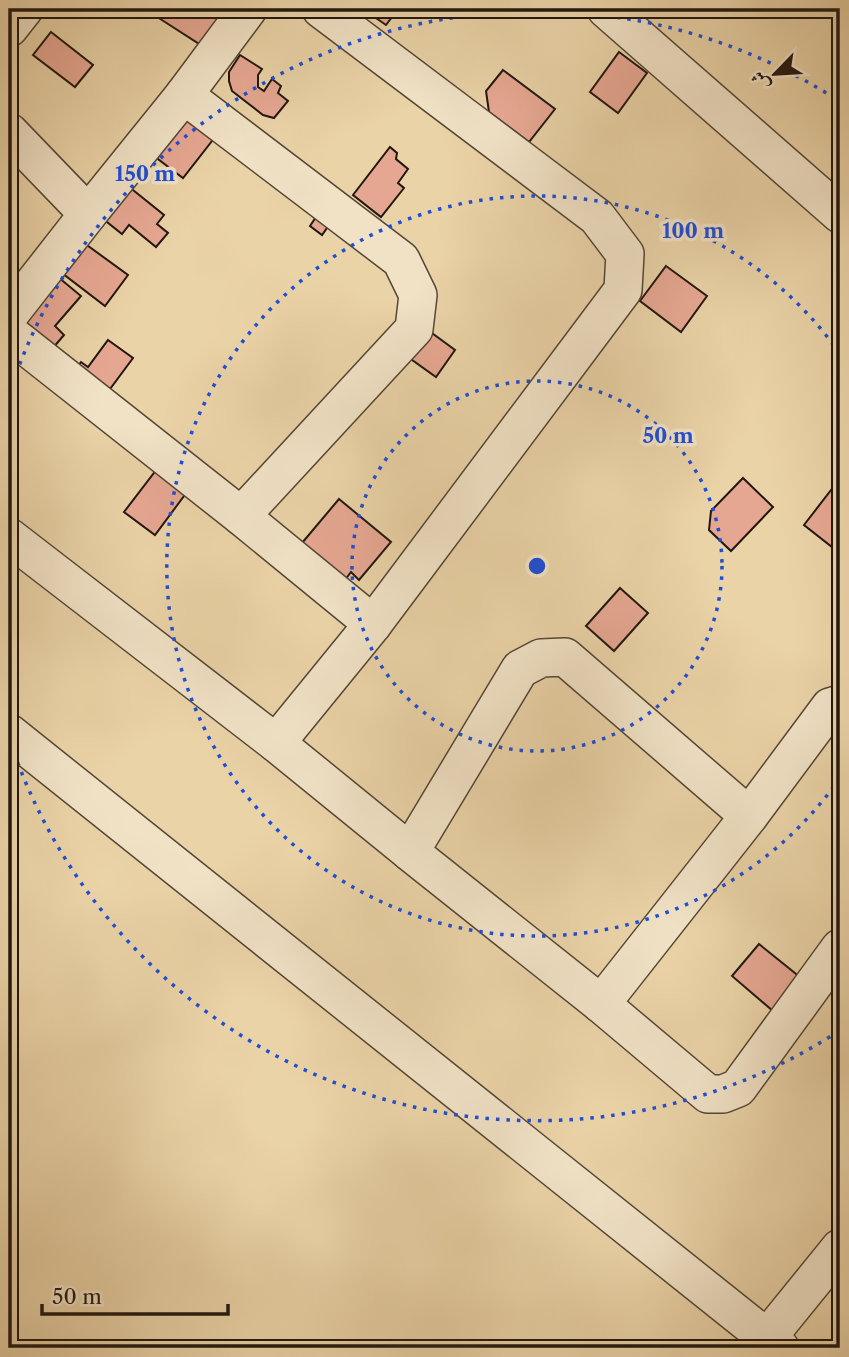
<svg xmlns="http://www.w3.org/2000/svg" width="849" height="1357" viewBox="0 0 849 1357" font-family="'Libre Caslon Text',Amiri,serif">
<rect width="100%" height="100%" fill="#ead3a7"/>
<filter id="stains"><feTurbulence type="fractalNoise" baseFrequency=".00286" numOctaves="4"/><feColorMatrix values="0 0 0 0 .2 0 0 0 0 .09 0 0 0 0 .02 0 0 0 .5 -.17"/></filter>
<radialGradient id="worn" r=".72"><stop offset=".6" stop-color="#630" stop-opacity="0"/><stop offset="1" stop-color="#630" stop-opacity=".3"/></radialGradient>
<!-- building -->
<g fill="#e6a792" stroke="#211710" stroke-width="2">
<polygon points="153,9 210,9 223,18 204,47 151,13"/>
<polygon points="363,9 398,9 386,25"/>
<polygon points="51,32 93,65 75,87 33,55"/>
<polygon points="619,52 647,73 618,113 590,92"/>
<polygon points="240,55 262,69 258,75 258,87 264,91 272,79 281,86 278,93 288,101 274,118 263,115 232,91 229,81 229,72"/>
<polygon points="503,70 555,109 529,142 489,112 486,91"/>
<polygon points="200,117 219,132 183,178 154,156 182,120"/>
<polygon points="390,147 397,153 396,159 408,169 398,183 404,188 381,217 353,195"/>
<polygon points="128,186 164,215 157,224 168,233 156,247 129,225 122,234 102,218"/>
<polygon points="316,217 329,225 322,235 310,226"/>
<polygon points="80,240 128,275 105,306 58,270"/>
<polygon points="666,266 707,296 681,332 640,301"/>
<polygon points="58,277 81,296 55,326 64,335 47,355 15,328"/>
<polygon points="421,325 455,350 436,377 401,352"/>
<polygon points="108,340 133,358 110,389 90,390 71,375 81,362 88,367"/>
<polygon points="157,469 187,492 155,535 124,512"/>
<polygon points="743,478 773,507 731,551 709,530 711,511"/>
<polygon points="838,481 840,483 840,537 832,547 804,525"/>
<polygon points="339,499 391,542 359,580 351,572 345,580 302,543"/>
<polygon points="620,588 648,613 614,651 586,626"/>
<polygon points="759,944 801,978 773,1011 732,976"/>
</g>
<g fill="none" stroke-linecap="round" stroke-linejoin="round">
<defs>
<g id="minor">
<polyline points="321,9 597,217 625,254 623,290 373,624 276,743 410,852"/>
<polyline points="606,9 840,214"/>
<polyline points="9,28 24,9"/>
<polyline points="184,95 248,9"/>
<polyline points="9,132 88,214 9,315"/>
<polyline points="88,214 184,95 401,260 418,295 414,329 241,516"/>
<polyline points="9,333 241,516 373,624"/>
<polyline points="9,537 276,743"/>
<polyline points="840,704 830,707 749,816 601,1004 708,1094 723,1094 738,1088 840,948"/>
<polyline points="9,733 767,1338"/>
<polyline points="601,1004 410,852 520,669 541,658 565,657 749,816"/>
<polyline points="780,1348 767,1338 840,1248"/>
</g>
</defs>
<!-- minor casing -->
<use href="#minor" stroke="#534636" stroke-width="40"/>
<!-- minor -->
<use href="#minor" stroke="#f1e2c6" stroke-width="37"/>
</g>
<!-- distance rings -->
<g fill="none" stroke="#1d4ed8" stroke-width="3.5" stroke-dasharray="3.5 7">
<circle cx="537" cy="566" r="185"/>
<path d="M840 778A370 370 0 1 1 840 354"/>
<path d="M839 1031A555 555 0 0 1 9 738M9 394A555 555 0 0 1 839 101"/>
</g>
<circle cx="537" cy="566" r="10" fill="#1d4ed8" stroke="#f1e2c6" stroke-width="3.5"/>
<g font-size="21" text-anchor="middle" font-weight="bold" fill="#1d4ed8" stroke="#f1e2c6" stroke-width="7" stroke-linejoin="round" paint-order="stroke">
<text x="145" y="181">150 m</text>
<text x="693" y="238">100 m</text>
<text x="668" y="443">50 m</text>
</g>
<!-- margin -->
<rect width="849" height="1357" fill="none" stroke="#ead3a7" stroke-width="35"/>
<rect x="10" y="10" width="828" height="1336" fill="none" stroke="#211710" stroke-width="3.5"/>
<rect x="18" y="18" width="814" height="1322" fill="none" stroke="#211710" stroke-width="2"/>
<!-- north arrow -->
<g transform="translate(775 74) rotate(245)" stroke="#f1e2c6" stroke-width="5" paint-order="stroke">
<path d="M0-5L12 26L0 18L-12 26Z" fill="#211710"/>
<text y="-10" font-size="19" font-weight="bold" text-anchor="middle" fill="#211710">ش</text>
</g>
<!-- scale -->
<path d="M42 1304v10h186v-10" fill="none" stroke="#211710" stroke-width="3.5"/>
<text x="52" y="1304" font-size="21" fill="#211710" stroke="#f1e2c6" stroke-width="5" paint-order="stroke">50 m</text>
<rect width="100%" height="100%" filter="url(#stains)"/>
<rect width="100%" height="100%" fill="url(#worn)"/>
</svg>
